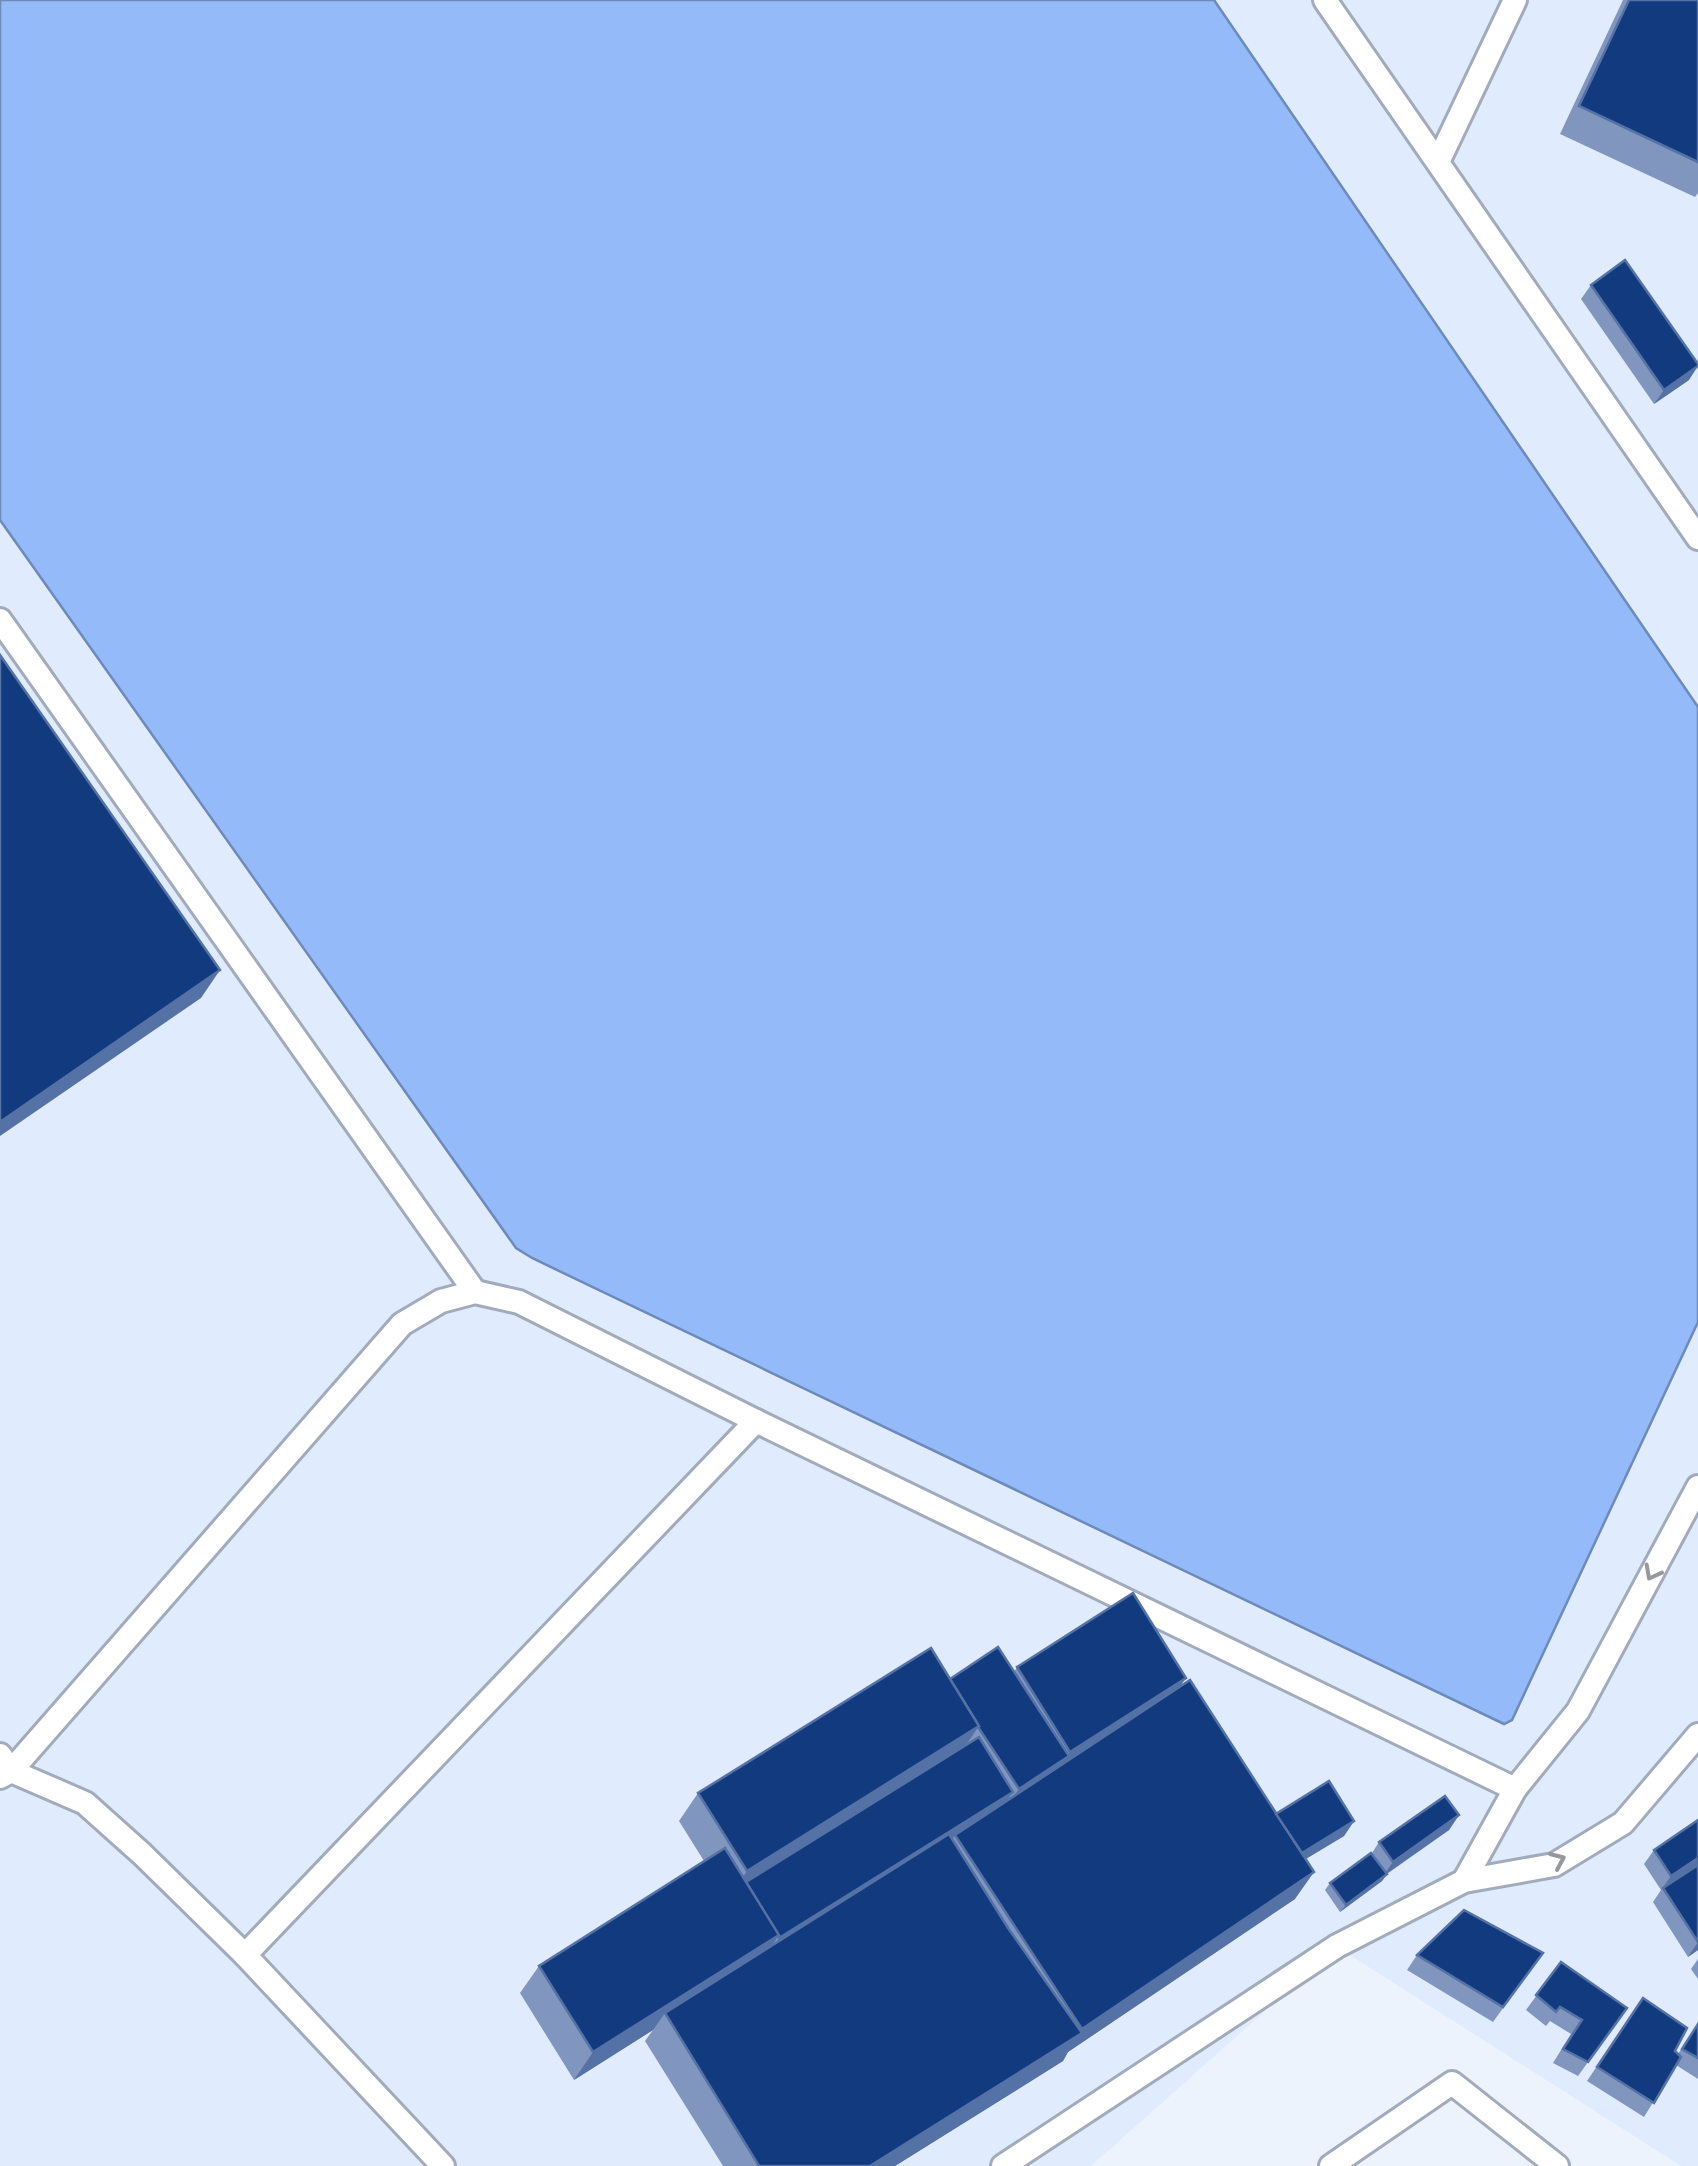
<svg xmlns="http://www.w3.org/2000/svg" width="1698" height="2166" viewBox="0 0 1698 2166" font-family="Spectral,serif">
<rect width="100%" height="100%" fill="#edf3fd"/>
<!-- built -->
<polygon fill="#e0ebfe" points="0,0 1698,0 1698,2166 1681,2166 1337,1947 1091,2166 0,2166"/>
<!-- water -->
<polygon fill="#94bafa" stroke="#6e8ab9" stroke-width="2.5" points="0,0 1214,0 1698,707 1698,1322 1512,1720 1504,1724 532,1258 516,1248 0,520"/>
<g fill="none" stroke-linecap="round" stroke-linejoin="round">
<defs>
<g id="service">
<polyline points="1325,0 1698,538"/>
<polyline points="1438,162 1515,0"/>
<polyline points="0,620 475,1292"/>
<polyline points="0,1755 11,1771 85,1803 142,1854 245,1955 443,2166"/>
<polyline points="0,1777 11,1771 402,1324 441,1301 475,1292 519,1302 756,1421 1515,1789"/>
<polyline points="1464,1881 1515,1789 1578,1711 1698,1487"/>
<polyline points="245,1955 756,1421"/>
<polyline points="1003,2166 1337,1946 1464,1881 1554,1865 1623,1823 1698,1735"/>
<polyline points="1331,2166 1452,2083 1557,2166"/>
</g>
</defs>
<!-- service casing -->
<use href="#service" stroke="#a1abbb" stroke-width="28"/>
<!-- service -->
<use href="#service" stroke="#fff" stroke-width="22"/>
</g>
<!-- wall -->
<g fill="#8096be">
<polygon points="1623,0 1698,0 1698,193 1695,197 1560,134"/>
<polygon points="1591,285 1689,380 1654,404 1581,299"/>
<polygon points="1017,1667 1180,1686 1276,1814 1354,1821 1344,1836 1306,1859 1295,1899 1068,2052 1063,2061 895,2166 723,2166 645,2041 653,2030 574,2080 520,1993 539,1966 704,1861 679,1821 698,1793 950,1679 1014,1672"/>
<polygon points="1459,1815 1449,1830 1387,1874 1382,1881 1340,1912 1325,1890 1330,1883 1372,1853 1379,1842"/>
<polygon points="1698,1820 1698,1950 1688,1957 1653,1902 1661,1890 1644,1864 1654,1850"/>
<polygon points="1543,1953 1493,2022 1407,1970 1417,1955"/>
<polygon points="1698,1959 1698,1979 1691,1969"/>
<polygon points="1561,1962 1627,2008 1578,2076 1553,2063 1571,2034 1550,2021 1546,2026 1526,2010"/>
<polygon points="1643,1998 1678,2054 1698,2023 1698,2079 1676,2065 1644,2117 1587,2081"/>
</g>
<!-- shaded-wall -->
<g fill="#5472a5">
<polygon points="1698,366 1689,380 1654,404 1664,390"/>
<polygon points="220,970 201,998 0,1136 0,1122"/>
<polygon points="1186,1678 1171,1699 1004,1810 1019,1789 1066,1758 1070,1752"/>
<polygon points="979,1726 960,1754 728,1899 747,1871"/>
<polygon points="1013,1792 998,1814 955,1835 948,1845 764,1959 779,1938"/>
<polygon points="1459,1815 1449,1830 1383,1876 1393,1862"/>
<polygon points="1354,1821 1344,1836 1282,1873 1292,1859"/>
<polygon points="1698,1858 1698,1866 1661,1890 1671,1876"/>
<polygon points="1314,1872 1295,1899 1068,2052 1063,2061 895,2166 870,2166 1076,2037 1082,2029"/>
<polygon points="1387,1874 1382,1881 1340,1912 1346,1905"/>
<polygon points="779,1935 760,1963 665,2013 653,2030 574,2080 593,2052"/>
<polygon points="1698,1942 1698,1950 1688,1957"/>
</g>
<!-- building -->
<g fill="#123a7f" stroke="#5472a5" stroke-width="2.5">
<polygon points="1629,0 1698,0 1698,162 1579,106"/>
<polygon points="1625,260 1698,364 1698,366 1664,390 1591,285"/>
<polygon points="0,655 220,970 0,1122"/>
<polygon points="1133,1593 1186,1678 1070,1752 1017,1667"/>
<polygon points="998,1647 1069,1756 1019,1789 978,1727 979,1726 950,1679"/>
<polygon points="931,1648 979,1726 747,1871 698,1793"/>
<polygon points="1190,1680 1314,1872 1082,2029 955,1835"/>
<polygon points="979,1737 1013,1792 779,1938 746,1882"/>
<polygon points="1329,1781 1354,1821 1302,1853 1276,1814"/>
<polygon points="1445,1796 1459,1815 1393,1862 1379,1842"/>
<polygon points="1698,1820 1698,1858 1671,1876 1654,1850"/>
<polygon points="949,1834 1008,1928 1082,2033 870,2166 759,2166 665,2013"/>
<polygon points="725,1848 779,1935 593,2052 539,1966"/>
<polygon points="1371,1853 1387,1874 1346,1905 1330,1883"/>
<polygon points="1698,1865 1698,1942 1663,1888"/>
<polygon points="1464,1910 1543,1953 1503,2007 1417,1955"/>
<polygon points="1561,1962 1627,2008 1588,2062 1563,2049 1582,2020 1560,2007 1556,2012 1536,1995"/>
<polygon points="1643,1998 1687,2028 1675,2051 1681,2057 1654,2103 1597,2067"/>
<polygon points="1698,2024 1698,2058 1682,2049"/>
</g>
<!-- one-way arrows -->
<defs><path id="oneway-chevron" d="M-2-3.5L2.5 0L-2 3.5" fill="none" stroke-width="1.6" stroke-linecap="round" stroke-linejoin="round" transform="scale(2.5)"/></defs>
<g stroke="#97989b">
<use href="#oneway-chevron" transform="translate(1652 1573) rotate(118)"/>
<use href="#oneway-chevron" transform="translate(1558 1860) rotate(-24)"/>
</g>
</svg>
